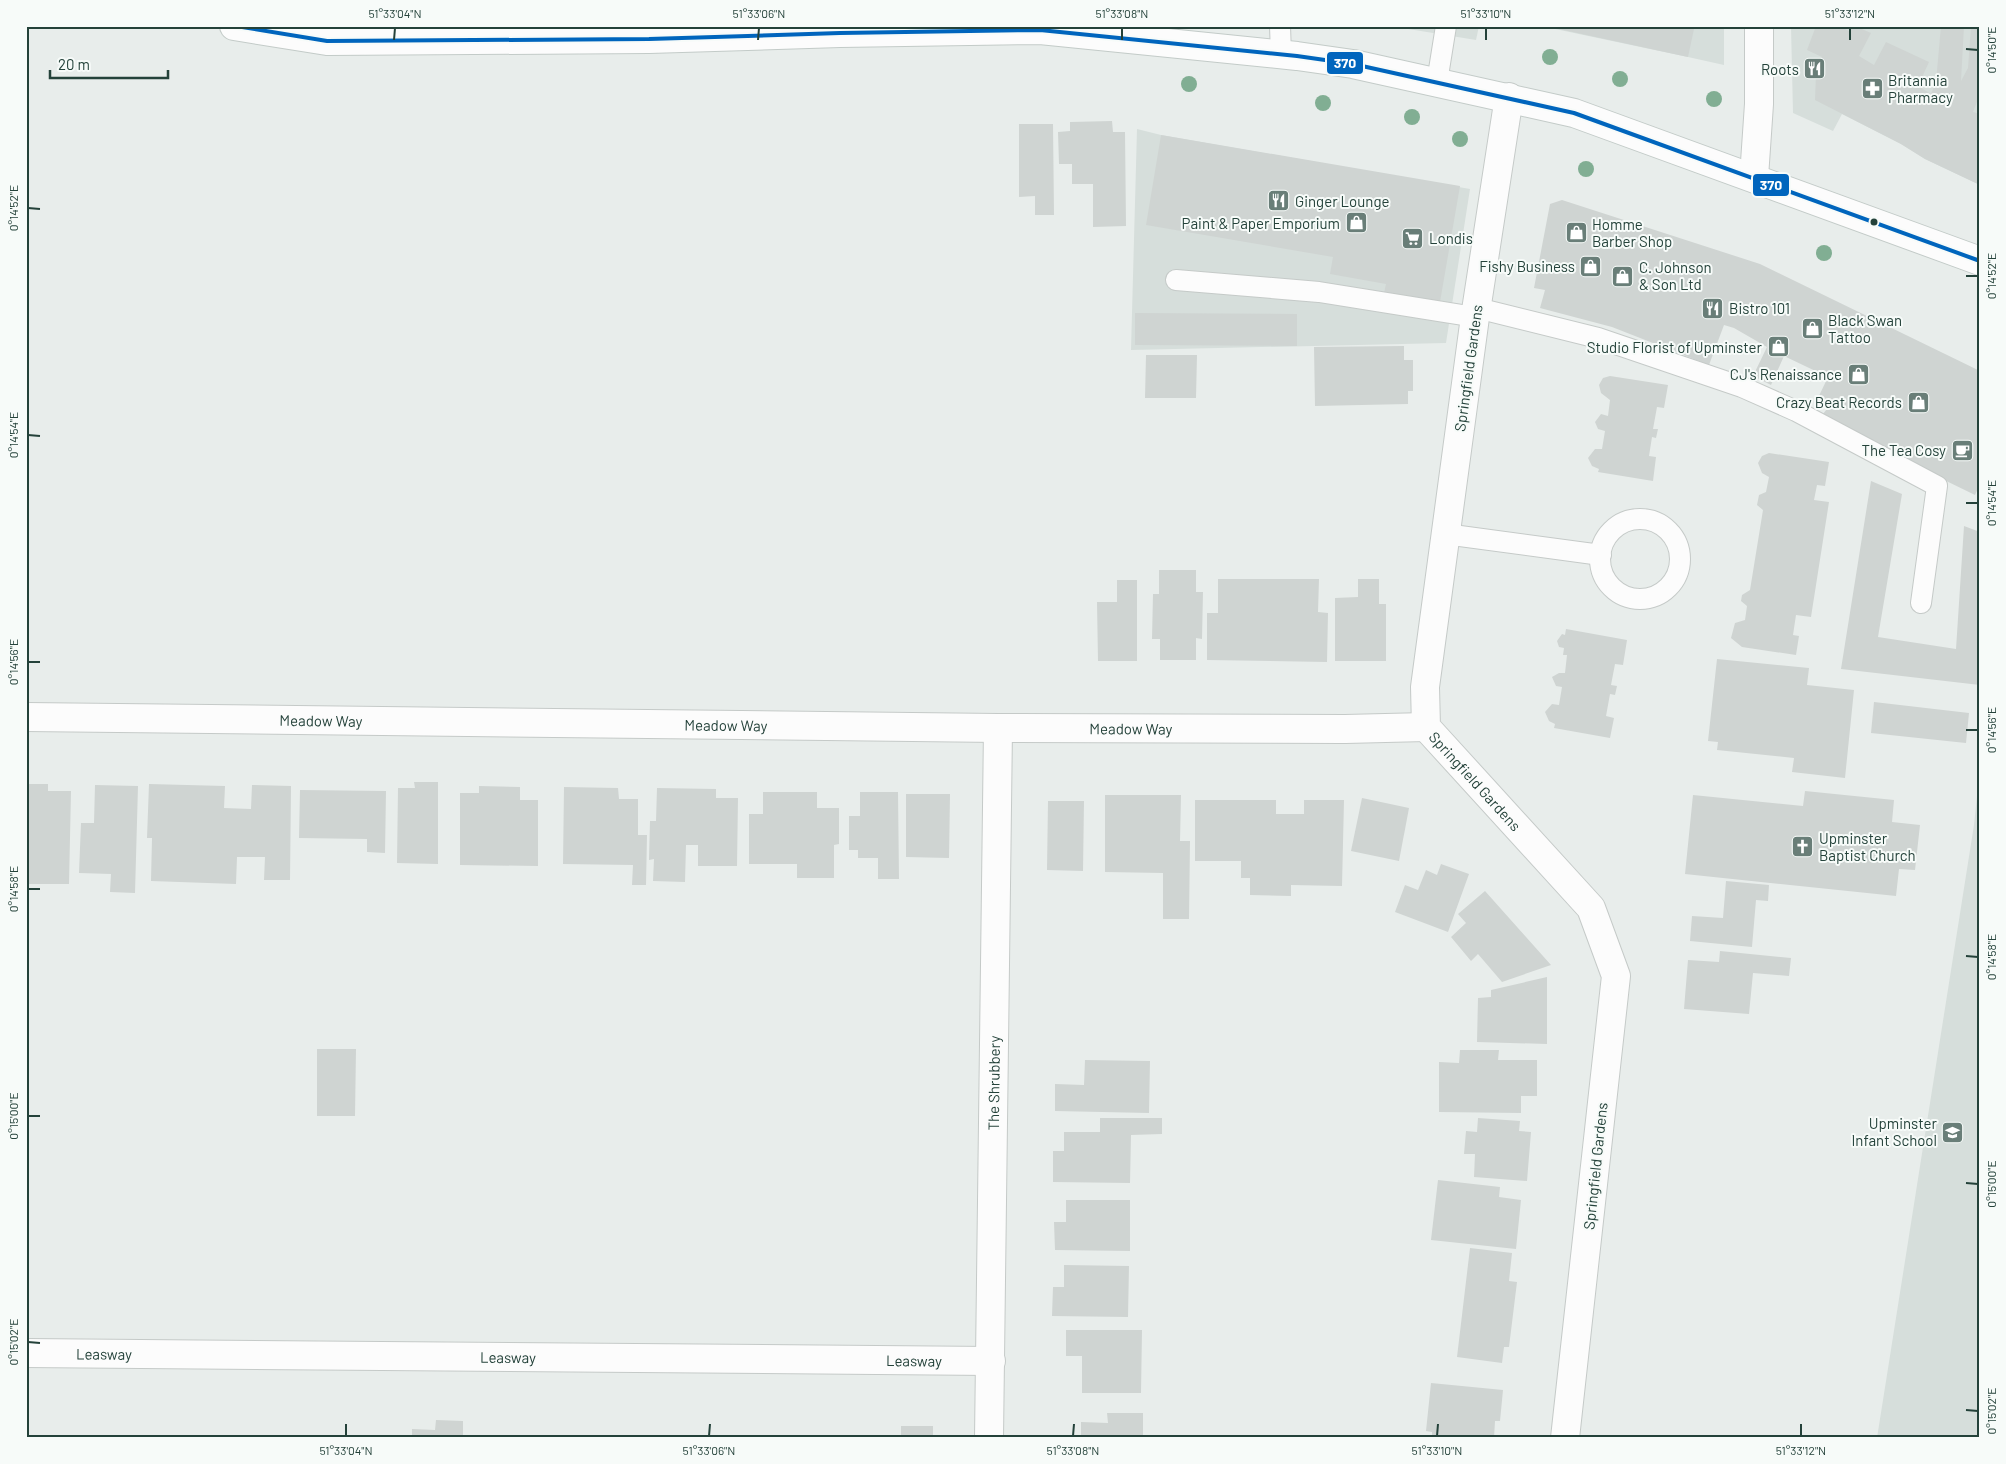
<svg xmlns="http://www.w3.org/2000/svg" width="2006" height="1464" viewBox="0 0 2006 1464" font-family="Barlow,sans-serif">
<rect width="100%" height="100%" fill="#e8edeb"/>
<!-- built -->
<g fill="#d6dedb">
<polygon points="1390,26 1479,26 1476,40"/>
<polygon points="1541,26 1724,26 1724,65 1688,57"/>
<polygon points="1791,26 1980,26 1980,185 1925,159 1901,144 1842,114 1833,131 1793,113"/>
<polygon points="1137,129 1161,135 1470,189 1446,343 1131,350"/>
<polygon points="1980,768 1980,1438 1877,1438 1974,825"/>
</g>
<!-- building -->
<g fill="#cfd4d2">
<polygon points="1545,26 1694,26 1694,29 1688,57"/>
<polygon points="1816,26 1823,26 1831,29 1832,26 1840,26 1849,31 1851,26 1855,26 1871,33 1859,56 1874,65 1886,42 1929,62 1918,86 1931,94 1936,82 1941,26 1964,26 1961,81 1968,68 1971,26 1980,26 1980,94 1973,112 1980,114 1980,185 1925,159 1901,144 1815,100 1816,74 1822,57 1807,50"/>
<polygon points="1112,121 1113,132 1125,132 1126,226 1093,227 1093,184 1072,184 1072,164 1059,164 1058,132 1070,131 1070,122"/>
<polygon points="1019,124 1053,124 1054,215 1035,215 1035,196 1019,197"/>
<polygon points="1161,135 1460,186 1440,302 1384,293 1386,284 1330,274 1333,257 1146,225"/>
<polygon points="1562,200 1760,264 1980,371 1980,484 1975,495 1934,475 1823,414 1830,405 1817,400 1828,377 1784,356 1771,385 1753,376 1767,347 1734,328 1724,325 1709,365 1612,327 1540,308 1545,290 1534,288 1550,204"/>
<polygon points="1135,313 1297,314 1297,346 1135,345"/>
<polygon points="1404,346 1404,360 1413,360 1413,391 1408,391 1408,404 1315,406 1314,347"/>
<polygon points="1146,355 1197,355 1196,398 1145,398"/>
<polygon points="1610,376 1668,385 1664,408 1657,407 1653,429 1658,429 1656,438 1652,437 1649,456 1656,457 1653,481 1598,472 1599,469 1592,466 1588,458 1595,449 1602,449 1605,431 1598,429 1595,422 1601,414 1608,416 1610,400 1601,393 1599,385 1603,378"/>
<polygon points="1769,453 1829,462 1825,486 1817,485 1814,500 1829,502 1811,617 1796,615 1793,635 1799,636 1796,655 1742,647 1731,638 1735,623 1745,620 1747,606 1741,601 1742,595 1750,590 1763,510 1757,505 1759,495 1766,492 1769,477 1762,473 1758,463 1762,456"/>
<polygon points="1871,481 1902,494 1878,637 1956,649 1964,526 1980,532 1980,685 1841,669"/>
<polygon points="1159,570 1196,570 1196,592 1203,592 1202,639 1196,638 1196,660 1160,660 1160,639 1152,639 1153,594 1159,594"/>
<polygon points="1218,579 1319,579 1318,612 1328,613 1327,662 1207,660 1207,613 1218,613"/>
<polygon points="1358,579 1379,579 1379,604 1386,604 1386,661 1335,661 1335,598 1358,597"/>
<polygon points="1117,580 1137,580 1137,661 1098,661 1097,602 1117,602"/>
<polygon points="1566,629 1627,640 1623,665 1615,664 1611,685 1617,686 1615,695 1610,694 1606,716 1614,718 1610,738 1554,728 1555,724 1549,721 1545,712 1552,704 1559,705 1562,687 1556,686 1552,677 1559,673 1565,673 1567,655 1563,655 1564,648 1559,647 1557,641 1562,634 1565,635"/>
<polygon points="1717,659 1809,668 1807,685 1854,690 1845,778 1792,772 1794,758 1717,750 1718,742 1708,741"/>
<polygon points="1874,702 1969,713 1966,743 1871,733"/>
<polygon points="414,782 438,782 438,864 397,863 398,788 415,788"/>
<polygon points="26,784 48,784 48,791 71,791 69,884 28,884 28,863 26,863"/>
<polygon points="149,784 225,786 224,808 251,809 252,785 291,786 290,880 264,880 265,857 237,857 236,884 151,881 152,838 147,838"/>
<polygon points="95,785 138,786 135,893 110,892 111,874 79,873 81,823 94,823"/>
<polygon points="479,786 520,787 520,800 538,800 538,866 460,865 460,793 479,793"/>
<polygon points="564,787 618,788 619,799 638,799 638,835 647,835 646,885 632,885 633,865 563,864"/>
<polygon points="657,788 716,789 716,798 738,798 737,866 698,866 698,845 686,845 685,882 653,881 654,859 649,860 650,821 656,821"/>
<polygon points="300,790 386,791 385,853 367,852 367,839 299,838"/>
<polygon points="1805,791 1894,800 1892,822 1920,825 1915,870 1899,869 1896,896 1685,874 1693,795 1803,806"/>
<polygon points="763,792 817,792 817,808 839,808 839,844 834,845 834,878 797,878 797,864 749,864 749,814 763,814"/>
<polygon points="860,792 898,792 899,879 878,879 878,858 858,858 858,850 849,850 849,816 860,816"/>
<polygon points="906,794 950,794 949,858 906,857"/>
<polygon points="1105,795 1181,795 1180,841 1190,841 1189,919 1163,919 1163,873 1105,872"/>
<polygon points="1362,798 1409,808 1399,861 1351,851"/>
<polygon points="1195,800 1276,800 1276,814 1304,814 1304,800 1344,800 1342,886 1291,885 1291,896 1250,895 1250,878 1241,878 1241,861 1195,861"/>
<polygon points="1048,801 1084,801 1083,871 1047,870"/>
<polygon points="1441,864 1469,874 1448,932 1395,912 1405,885 1418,890 1426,870 1437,875"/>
<polygon points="1726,881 1769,885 1768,901 1756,900 1752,947 1690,941 1692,916 1723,918"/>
<polygon points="1485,891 1551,965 1502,982 1478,954 1471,961 1451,937 1466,923 1458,914"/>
<polygon points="1720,951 1791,958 1789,976 1753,973 1749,1014 1684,1009 1688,960 1719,962"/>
<polygon points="1547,977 1547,1044 1477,1042 1478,998 1491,997 1491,990"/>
<polygon points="317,1049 356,1049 355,1116 317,1116"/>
<polygon points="1460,1050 1499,1050 1498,1060 1537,1060 1537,1096 1521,1096 1521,1113 1439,1112 1439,1062 1459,1063"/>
<polygon points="1085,1060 1150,1061 1149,1113 1055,1111 1055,1084 1084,1085"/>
<polygon points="1100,1118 1162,1118 1162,1134 1131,1135 1130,1183 1053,1182 1053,1151 1064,1151 1064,1132 1100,1132"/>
<polygon points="1478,1118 1520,1121 1519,1131 1531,1132 1527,1181 1474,1177 1475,1154 1464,1154 1466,1131 1477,1132"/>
<polygon points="1438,1180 1500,1187 1499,1197 1521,1200 1516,1249 1431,1240"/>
<polygon points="1066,1200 1130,1200 1130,1251 1055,1250 1054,1222 1066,1222"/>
<polygon points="1470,1248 1512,1253 1509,1281 1517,1282 1509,1347 1504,1347 1502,1363 1457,1357"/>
<polygon points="1064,1265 1129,1266 1128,1317 1052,1316 1053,1287 1064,1287"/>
<polygon points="1066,1330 1142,1330 1141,1393 1082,1393 1082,1356 1066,1356"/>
<polygon points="1431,1383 1503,1390 1500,1421 1495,1421 1494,1438 1432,1438 1432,1432 1426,1431"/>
<polygon points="1107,1413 1143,1413 1143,1438 1081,1438 1081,1422 1108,1423"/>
<polygon points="436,1420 463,1421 463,1438 412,1438 412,1429 435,1430"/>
<rect x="901" y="1426" width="32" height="12"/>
</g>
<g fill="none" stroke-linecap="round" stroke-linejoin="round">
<defs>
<g id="service">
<polyline points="1280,26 1281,54"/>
<polyline points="1437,82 1446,26"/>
<polyline points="1176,280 1319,292 1475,317"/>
<polyline points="1477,308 1598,338 1742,387 1796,411 1937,486 1921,603"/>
<circle cx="1640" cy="559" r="40"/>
<polyline points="1445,534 1601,555"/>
</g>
<g id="minor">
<path id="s1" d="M1509,97l-34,220 -50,370 1,40 165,181 25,68 -51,462"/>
<polyline points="1754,177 1759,104 1759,26"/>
<path id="s2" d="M26,717l972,11 347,1 81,-2"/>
<path id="s3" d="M26,1353l965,8"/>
<path id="s4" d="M989,1438l9,-710"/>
</g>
<polyline id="secondary" points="234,26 327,41 649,39 840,33 1040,30 1297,56 1353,64 1574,113 1980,261"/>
</defs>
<!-- service casing -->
<use href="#service" stroke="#c5cac8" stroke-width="22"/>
<!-- minor casing -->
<use href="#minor" stroke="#c5cac8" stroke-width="30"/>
<!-- secondary casing -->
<use href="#secondary" stroke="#c3cbc8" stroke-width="30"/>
<!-- service -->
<use href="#service" stroke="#fcfcfc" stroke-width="20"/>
<!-- minor -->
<use href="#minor" stroke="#fcfcfc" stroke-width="28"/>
<!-- secondary -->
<use href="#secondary" stroke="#fcfcfc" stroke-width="28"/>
<defs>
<polyline id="bus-1" points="236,26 327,41 649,39 840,33 1040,30 1297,56 1353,64 1574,113 1980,261"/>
</defs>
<!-- bus-1 casing -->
<use href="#bus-1" stroke="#f7fbf9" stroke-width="8"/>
<!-- bus-1 -->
<use href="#bus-1" stroke="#0065bd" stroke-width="4"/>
</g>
<!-- trees -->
<g fill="#81ae93">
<circle cx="1550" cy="57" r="8"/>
<circle cx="1620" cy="79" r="8"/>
<circle cx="1189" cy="84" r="8"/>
<circle cx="1714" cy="99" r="8"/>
<circle cx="1323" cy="103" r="8"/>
<circle cx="1412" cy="117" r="8"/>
<circle cx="1460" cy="139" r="8"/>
<circle cx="1586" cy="169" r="8"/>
<circle cx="1824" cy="253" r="8"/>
</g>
<!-- ticks -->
<path fill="none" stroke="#24423a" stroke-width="2" d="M394,40l1,-12M758,40l1,-12M1122,40v-12M1486,40v-12M1850,40v-12M1966,49l12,1M28,208l12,1M1966,276h12M28,435l12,1M1966,503h12M28,662h12M1966,730h12M28,889h12M1966,956l12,1M28,1116h12M1966,1183l12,1M28,1342l12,1M1966,1410l12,1M346,1436v-12M709,1436l1,-12M1073,1436l1,-12M1437,1436l1,-12M1801,1436v-12"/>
<!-- icons -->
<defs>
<symbol id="restaurant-square" viewBox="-11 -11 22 22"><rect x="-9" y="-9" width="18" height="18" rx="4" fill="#697e78" stroke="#f7fbf9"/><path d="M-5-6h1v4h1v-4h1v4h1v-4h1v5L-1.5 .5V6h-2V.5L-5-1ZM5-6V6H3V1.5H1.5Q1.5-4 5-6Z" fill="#fff"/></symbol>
<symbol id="pharmacy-square" viewBox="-11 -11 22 22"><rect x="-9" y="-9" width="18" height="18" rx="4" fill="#697e78" stroke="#f7fbf9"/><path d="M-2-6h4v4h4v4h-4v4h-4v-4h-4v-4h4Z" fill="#fff"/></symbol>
<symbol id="shop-square" viewBox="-11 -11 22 22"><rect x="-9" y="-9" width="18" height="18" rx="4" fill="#697e78" stroke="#f7fbf9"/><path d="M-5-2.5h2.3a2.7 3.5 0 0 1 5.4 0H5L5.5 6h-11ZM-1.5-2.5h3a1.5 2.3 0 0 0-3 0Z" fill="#fff"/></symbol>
<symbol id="supermarket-square" viewBox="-11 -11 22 22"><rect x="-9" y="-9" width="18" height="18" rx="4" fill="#697e78" stroke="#f7fbf9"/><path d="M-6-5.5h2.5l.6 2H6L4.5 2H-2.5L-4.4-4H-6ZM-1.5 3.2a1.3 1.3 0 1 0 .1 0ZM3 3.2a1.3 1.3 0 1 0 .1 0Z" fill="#fff"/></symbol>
<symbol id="cafe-square" viewBox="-11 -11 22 22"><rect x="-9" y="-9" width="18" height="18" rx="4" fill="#697e78" stroke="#f7fbf9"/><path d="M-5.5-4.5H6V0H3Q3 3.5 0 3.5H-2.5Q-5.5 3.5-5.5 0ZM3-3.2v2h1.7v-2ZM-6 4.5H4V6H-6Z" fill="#fff"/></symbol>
<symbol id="church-square" viewBox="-11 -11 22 22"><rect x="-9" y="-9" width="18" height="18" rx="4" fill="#697e78" stroke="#f7fbf9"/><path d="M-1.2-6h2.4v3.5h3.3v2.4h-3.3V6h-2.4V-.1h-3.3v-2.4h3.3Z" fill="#fff"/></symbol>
<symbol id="school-square" viewBox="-11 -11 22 22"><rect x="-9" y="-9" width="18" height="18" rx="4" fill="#697e78" stroke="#f7fbf9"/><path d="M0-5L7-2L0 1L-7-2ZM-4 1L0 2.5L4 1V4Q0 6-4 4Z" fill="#fff"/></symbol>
</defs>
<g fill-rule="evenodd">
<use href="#restaurant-square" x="1802" y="56" width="25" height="25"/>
<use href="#pharmacy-square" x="1860" y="76" width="25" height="25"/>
<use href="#restaurant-square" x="1266" y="188" width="25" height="25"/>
<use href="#shop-square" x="1344" y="210" width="25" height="25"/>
<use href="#shop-square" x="1564" y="220" width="25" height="25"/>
<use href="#supermarket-square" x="1400" y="226" width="25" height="25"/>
<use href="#shop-square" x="1578" y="254" width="25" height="25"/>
<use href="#shop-square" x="1610" y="264" width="25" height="25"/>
<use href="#restaurant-square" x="1700" y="296" width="25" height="25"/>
<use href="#shop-square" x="1800" y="316" width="25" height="25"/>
<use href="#shop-square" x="1766" y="334" width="25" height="25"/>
<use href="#shop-square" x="1846" y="362" width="25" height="25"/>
<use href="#shop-square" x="1906" y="390" width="25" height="25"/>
<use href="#cafe-square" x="1950" y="438" width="25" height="25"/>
<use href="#church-square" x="1790" y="834" width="25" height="25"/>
<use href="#school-square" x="1940" y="1120" width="25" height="25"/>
</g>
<!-- markers -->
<circle fill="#24423a" stroke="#f7fbf9" stroke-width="2" cx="1874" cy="222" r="4.5"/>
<g text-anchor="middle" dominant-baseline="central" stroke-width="4" stroke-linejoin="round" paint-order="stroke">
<!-- poi labels -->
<g font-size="15" fill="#24423a" stroke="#f7fbf9" text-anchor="end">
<text x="1799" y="69">Roots</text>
<text x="1888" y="80" text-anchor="start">Britannia<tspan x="1888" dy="17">Pharmacy</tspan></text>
<text x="1295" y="201" text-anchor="start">Ginger Lounge</text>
<text x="1340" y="223">Paint &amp; Paper Emporium</text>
<text x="1592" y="224" text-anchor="start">Homme<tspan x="1592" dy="17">Barber Shop</tspan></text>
<text x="1429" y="238" text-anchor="start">Londis</text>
<text x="1575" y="266">Fishy Business</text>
<text x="1639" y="267" text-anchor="start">C. Johnson<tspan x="1639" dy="17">&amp; Son Ltd</tspan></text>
<text x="1729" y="308" text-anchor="start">Bistro 101</text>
<text x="1828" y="320" text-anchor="start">Black Swan<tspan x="1828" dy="17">Tattoo</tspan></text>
<text x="1762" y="347">Studio Florist of Upminster</text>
<text x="1842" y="374">CJ's Renaissance</text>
<text x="1902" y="402">Crazy Beat Records</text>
<text x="1946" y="450">The Tea Cosy</text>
<text x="1819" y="838" text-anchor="start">Upminster<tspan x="1819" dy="17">Baptist Church</tspan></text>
<text x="1937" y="1123">Upminster<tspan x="1937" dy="17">Infant School</tspan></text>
</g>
<!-- street labels -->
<g font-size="15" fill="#24423a" stroke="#f7fbf9">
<text transform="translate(1468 368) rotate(-82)">Springfield Gardens</text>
<text stroke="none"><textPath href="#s2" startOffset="295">Meadow Way</textPath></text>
<text stroke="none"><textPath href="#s2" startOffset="700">Meadow Way</textPath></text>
<text stroke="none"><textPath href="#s2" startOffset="1105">Meadow Way</textPath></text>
<text stroke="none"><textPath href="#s1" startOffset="709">Springfield Gardens</textPath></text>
<text stroke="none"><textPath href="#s4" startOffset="355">The Shrubbery</textPath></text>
<text transform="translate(1595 1166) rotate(-84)">Springfield Gardens</text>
<text stroke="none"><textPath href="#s3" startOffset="78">Leasway</textPath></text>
<text stroke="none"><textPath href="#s3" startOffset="482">Leasway</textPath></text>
<text stroke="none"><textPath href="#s3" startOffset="888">Leasway</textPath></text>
</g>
</g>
<g stroke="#f7fbf9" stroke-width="2">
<rect x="1326" y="51" width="38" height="24" rx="5" fill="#0065bd"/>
<rect x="1752" y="173" width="38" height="24" rx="5" fill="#0065bd"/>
</g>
<g font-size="14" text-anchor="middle" font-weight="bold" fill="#fff">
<text x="1345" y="68">370</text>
<text x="1771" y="190">370</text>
</g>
<!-- border -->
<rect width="2006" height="1464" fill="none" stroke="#f7fbf9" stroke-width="55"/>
<!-- scale -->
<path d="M50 70v8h118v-8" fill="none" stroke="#24423a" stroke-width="2.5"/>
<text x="58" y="70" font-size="15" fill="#24423a" stroke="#f7fbf9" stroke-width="4" paint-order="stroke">20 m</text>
<rect x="28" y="28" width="1950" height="1408" fill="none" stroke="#24423a" stroke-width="2"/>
<g font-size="12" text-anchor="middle" fill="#24423a">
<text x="395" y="18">51°33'04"N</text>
<text x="759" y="18">51°33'06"N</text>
<text x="1122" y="18">51°33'08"N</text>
<text x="1486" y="18">51°33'10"N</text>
<text x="1850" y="18">51°33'12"N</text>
<text transform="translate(1992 50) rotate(-90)" y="4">0°14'50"E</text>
<text transform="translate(14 208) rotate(-90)" y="4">0°14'52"E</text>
<text transform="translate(1992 276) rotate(-90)" y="4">0°14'52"E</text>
<text transform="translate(14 435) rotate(-90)" y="4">0°14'54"E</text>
<text transform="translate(1992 503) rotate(-90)" y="4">0°14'54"E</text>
<text transform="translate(14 662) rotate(-90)" y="4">0°14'56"E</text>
<text transform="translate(1992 730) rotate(-90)" y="4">0°14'56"E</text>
<text transform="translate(14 889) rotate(-90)" y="4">0°14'58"E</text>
<text transform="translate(1992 957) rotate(-90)" y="4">0°14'58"E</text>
<text transform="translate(14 1116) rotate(-90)" y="4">0°15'00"E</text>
<text transform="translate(1992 1184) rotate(-90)" y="4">0°15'00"E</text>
<text transform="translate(14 1342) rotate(-90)" y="4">0°15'02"E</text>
<text transform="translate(1992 1411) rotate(-90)" y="4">0°15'02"E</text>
<text x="346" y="1455">51°33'04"N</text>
<text x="709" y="1455">51°33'06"N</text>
<text x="1073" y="1455">51°33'08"N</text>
<text x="1437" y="1455">51°33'10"N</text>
<text x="1801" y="1455">51°33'12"N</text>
</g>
</svg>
